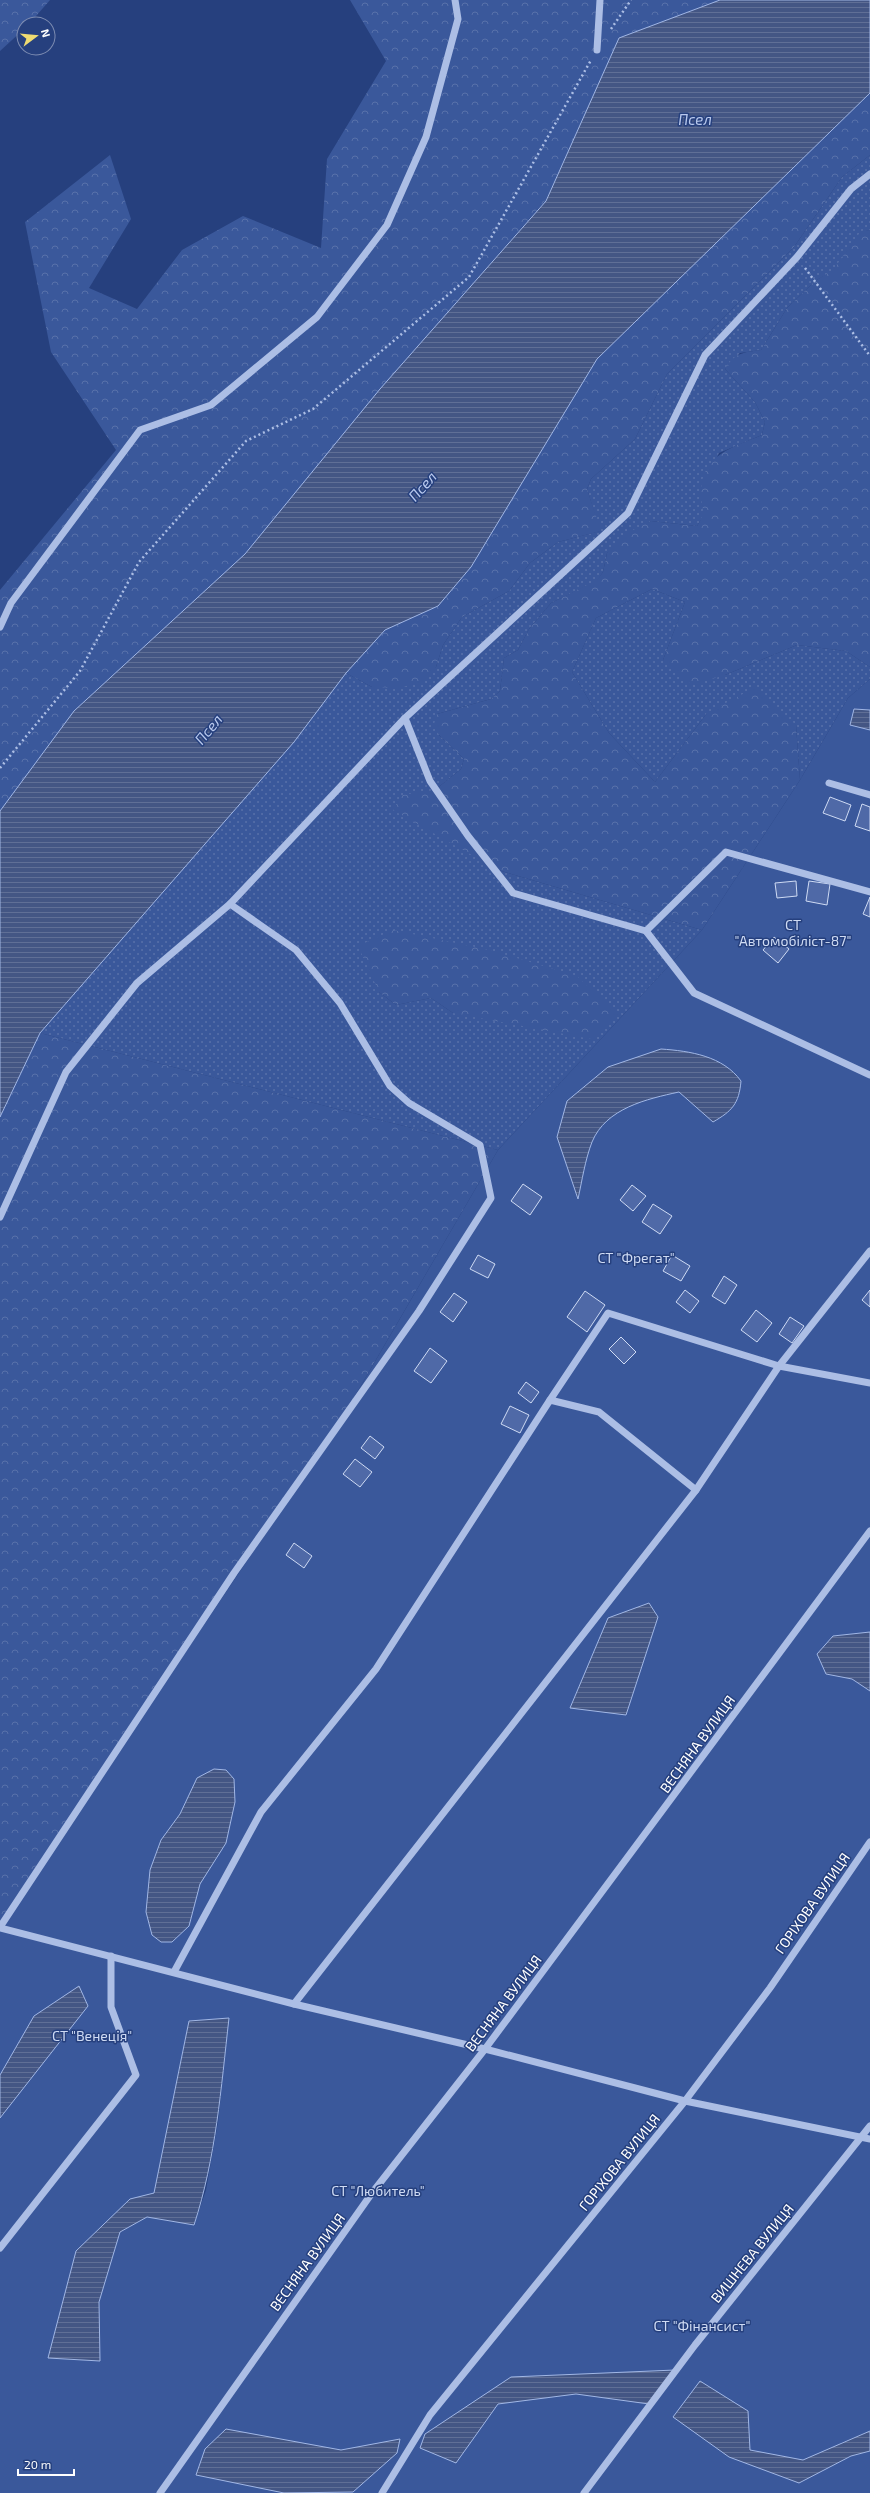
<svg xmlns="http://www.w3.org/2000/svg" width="870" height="2493" viewBox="0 0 870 2493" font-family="'Exo 2',sans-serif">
<defs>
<pattern id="grass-dots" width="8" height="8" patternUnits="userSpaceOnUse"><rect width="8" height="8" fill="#3a589b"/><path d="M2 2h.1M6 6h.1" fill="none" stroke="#5871aa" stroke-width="1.8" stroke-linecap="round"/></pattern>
<pattern id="forest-crowns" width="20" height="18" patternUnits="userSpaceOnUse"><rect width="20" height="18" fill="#3a589b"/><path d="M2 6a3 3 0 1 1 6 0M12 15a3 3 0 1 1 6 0" fill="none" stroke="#5871aa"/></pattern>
<pattern id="water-rules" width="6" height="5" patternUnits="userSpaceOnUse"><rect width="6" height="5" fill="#445684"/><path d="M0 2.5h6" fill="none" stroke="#606f96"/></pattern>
</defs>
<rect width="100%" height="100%" fill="#26407e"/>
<!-- grass -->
<g fill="url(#grass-dots)" fill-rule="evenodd">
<path d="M870,155v75l-9,2 -28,39 -18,10 -28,27 -26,42 -21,3 -15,16 30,33 10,20 -3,13 -43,18 -18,38 3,24 -7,11 -46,-5 -44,32 -4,19 -6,9 -46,22 -22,26 -11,21 -14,8 -4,33 -9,8 -54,15 2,21 25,24 -3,10 -26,21 63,80 204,60 -204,220 -458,-117 254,-291 52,-69 26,14 64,-20 7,-22 19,-28 47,-26 21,-28 28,-21 42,-11 -13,-42 4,-10 44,-40 32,-65 127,-127 48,-70zM379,992l239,23 -165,-2 -22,-15 -35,7z"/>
<polygon points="652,589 685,602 663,660 725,675 797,645 846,651 870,667 870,679 848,698 800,780 796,725 707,713 655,782 609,733 572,672 596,618"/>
</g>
<!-- forest -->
<g fill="url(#forest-crowns)">
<polygon points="0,0 50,0 29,24 24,24 24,29 0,51"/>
<polygon points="350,0 720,0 619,38 546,200 380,389 245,554 74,711 0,811 0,590 116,450 51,352 25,222 110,155 131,219 89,288 137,309 182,250 243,216 321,248 327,159 386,61"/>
<polygon points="870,93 870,155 842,177 794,247 667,374 635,439 591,479 587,489 601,531 558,542 530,563 509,591 462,617 443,645 436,667 419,683 398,688 372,687 346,673 385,630 438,606 471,567 597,359"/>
<path d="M870,230v437l-24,-16 -49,-6 -72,30 -33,10 -29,-25 22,-58 -33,-13 -56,29 -24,54 37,61 46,49 52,-69 47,-25 42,37 4,55 -98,150 -204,-60 -105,-60 9,-15 33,-5 26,-21 3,-10 -25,-24 -5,-11 3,-10 54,-15 9,-8 4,-33 14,-8 11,-21 22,-26 46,-23 6,-8 4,-19 14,-17 30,-15 46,5c11,-17 3,-18 4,-35 1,-37 33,-44 61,-56l3,-13 -10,-20 -30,-33c9,-16 19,-17 36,-19l26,-42 28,-27 18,-11 28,-39z"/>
<polygon points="393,930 489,950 577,976 618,1015 591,1039 453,1013 431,998 396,1005 379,992 358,946"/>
<polygon points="40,1033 498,1150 334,1432 0,1927 0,1117"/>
</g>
<!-- garden -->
<path fill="#3a589b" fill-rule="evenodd" d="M870,679v31l-16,-1 -4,16 20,5v902l-37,4 -7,38 26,5 18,12v740l-29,12 -19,28 29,-15 19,-5v42h-870v-566l334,-495 164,-282 204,-220 98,-150 48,-82zM229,2018l-11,104 -12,68 -12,35 -47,-8 -27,15 -21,70 1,59 -52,-3 82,-159 24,-5 35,-173z"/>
<!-- water -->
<g fill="url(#water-rules)" stroke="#a1b7e6">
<polygon points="720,0 870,0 870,93 597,359 471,567 438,606 385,630 346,673 294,742 40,1033 0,1117 0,811 74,711 245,554 380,389 546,201 619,38"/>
<polygon points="854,709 870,710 870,730 850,725"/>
<path d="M661,1049c29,2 62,7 80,32 -2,23 -9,30 -28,41l-34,-30c-32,7 -73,16 -87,50 -7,18 -10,39 -14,57l-21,-62 10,-36 41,-34z"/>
<polygon points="649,1603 658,1617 626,1715 570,1708 608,1618"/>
<polygon points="870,1632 870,1691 852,1679 826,1674 817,1654 833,1636"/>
<polygon points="214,1769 226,1770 234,1779 235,1802 226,1843 200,1884 189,1926 172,1942 161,1942 152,1935 146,1912 150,1870 161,1840 180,1814 197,1778"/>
<polygon points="79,1986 88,2006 0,2118 0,2075 34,2016"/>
<path d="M229,2018c-8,70 -13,140 -35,207l-47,-8 -27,15 -21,70 1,59 -52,-3 28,-107 54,-52 24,-6 35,-172z"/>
<polygon points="675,2370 649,2404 576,2394 498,2404 456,2463 420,2448 425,2434 511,2377"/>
<polygon points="700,2381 748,2411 750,2450 803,2460 870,2431 870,2451 851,2456 799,2483 729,2457 673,2417"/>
<polygon points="226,2429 341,2450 400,2439 397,2453 353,2492 284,2493 196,2475 205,2449"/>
</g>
<!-- building -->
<g fill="#4f69a7" stroke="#cfdbf4">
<polygon points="830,797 851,805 845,821 823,813"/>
<polygon points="862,804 870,807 870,831 855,826"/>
<polygon points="796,881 797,896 777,898 775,883"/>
<polygon points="809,881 830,884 827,905 806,901"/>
<polygon points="870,897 870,917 863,914"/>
<polygon points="774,937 789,949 778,963 763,950"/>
<polygon points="523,1184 542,1197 530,1215 511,1201"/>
<polygon points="632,1185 646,1196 633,1211 620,1200"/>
<polygon points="653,1204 672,1216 660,1234 642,1222"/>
<polygon points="478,1255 495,1264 488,1278 470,1269"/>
<polygon points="672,1255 690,1266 681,1281 663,1271"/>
<polygon points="724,1276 737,1285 725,1304 712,1296"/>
<polygon points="685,1290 699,1301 690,1313 676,1302"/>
<polygon points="870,1290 870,1307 862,1300"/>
<polygon points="585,1291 605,1305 587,1332 567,1317"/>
<polygon points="454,1293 467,1302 453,1322 440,1312"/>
<polygon points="756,1310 772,1323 757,1342 741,1330"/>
<polygon points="790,1317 804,1326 792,1343 779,1334"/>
<polygon points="621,1337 636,1352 624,1364 609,1349"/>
<polygon points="430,1348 447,1361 431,1383 414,1371"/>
<polygon points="526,1382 539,1392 531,1403 518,1393"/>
<polygon points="510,1406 529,1415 520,1433 501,1424"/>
<polygon points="370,1436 384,1447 375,1459 361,1448"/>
<polygon points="355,1459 372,1472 360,1487 343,1474"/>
<polygon points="294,1543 312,1556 304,1568 286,1555"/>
</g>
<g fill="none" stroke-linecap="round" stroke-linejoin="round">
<!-- path -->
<g stroke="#acbee5" stroke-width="2.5" stroke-dasharray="2 3" stroke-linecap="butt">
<polyline points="611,29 631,0"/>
<polyline points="805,268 870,356"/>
<polyline points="0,768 80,671 139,562 246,441 313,409 469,277 591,60"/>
</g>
<!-- minor -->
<g stroke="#acbee5" stroke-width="7">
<polyline points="597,50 600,0"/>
<polyline points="0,627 11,603 140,430 211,405 317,317 387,225 426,137 458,19 455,0"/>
<polyline points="405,718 430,781 468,836 513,893 646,931 694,993 870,1075"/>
<polyline points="829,783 870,795"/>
<polyline points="646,931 726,852 870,892"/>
<polyline points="0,1217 66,1072 137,983 230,904 405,718 628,513 705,355 797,257 851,189 870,174"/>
<polyline points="550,1400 608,1313 779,1366 870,1383"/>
<polyline points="0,1927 234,1573 419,1311 491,1198 480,1145 409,1103 390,1086 340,1003 296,950 230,904"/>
<polyline points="0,1928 294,2004 696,1490 779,1366 870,1251"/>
<polyline points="174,1972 261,1812 376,1669 550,1400 599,1412 696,1490"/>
<polyline points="294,2004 485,2049 685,2101 870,2139"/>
<polyline points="0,2248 136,2075 111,2007 111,1956"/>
<polyline points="160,2493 372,2193 485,2049 870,1531"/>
<polyline points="382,2493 430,2415 685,2101 770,1988 870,1842"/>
<polyline points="584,2493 695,2345 870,2126"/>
</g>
</g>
<g text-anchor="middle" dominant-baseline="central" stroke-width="3" stroke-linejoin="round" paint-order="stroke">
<!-- park labels -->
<g font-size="14" fill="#cfdbf4" stroke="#26407e">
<text x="793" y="924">СТ<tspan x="793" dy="16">"Автомобiлiст-87"</tspan></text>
<text x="636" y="1257">СТ "Фрегат"</text>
<text x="92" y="2035">СТ "Венеція"</text>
<text x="378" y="2190">СТ "Любитель"</text>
<text x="702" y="2325">СТ "Фiнансист"</text>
</g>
<!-- street labels -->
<g font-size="14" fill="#fff" stroke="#26407e">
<text transform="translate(697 1744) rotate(-54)">ВЕСНЯНА ВУЛИЦЯ</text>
<text transform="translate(812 1903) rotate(-55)">ГОРІХОВА ВУЛИЦЯ</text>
<text transform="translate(503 2003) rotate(-53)">ВЕСНЯНА ВУЛИЦЯ</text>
<text transform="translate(619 2162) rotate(-51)">ГОРІХОВА ВУЛИЦЯ</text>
<text transform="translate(752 2253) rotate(-51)">ВИШНЕВА ВУЛИЦЯ</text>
<text transform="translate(307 2262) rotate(-54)">ВЕСНЯНА ВУЛИЦЯ</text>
</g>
<!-- water labels -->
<g font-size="15" font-style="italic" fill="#b8c8ed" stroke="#26407e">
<text x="695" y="119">Псел</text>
<text transform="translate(422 486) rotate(-48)">Псел</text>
<text transform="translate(208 729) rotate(-51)">Псел</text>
</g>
</g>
<!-- north arrow -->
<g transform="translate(36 36) rotate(74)"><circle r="19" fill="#26407e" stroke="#7d8cb2"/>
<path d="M0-3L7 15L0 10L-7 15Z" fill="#eedb72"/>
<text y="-6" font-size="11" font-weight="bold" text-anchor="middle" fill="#ffffff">N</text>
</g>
<!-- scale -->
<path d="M18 2469v6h56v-6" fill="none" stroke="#ffffff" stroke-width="2"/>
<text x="24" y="2469" font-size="12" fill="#ffffff" stroke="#26407e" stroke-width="3" paint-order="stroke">20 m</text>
</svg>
